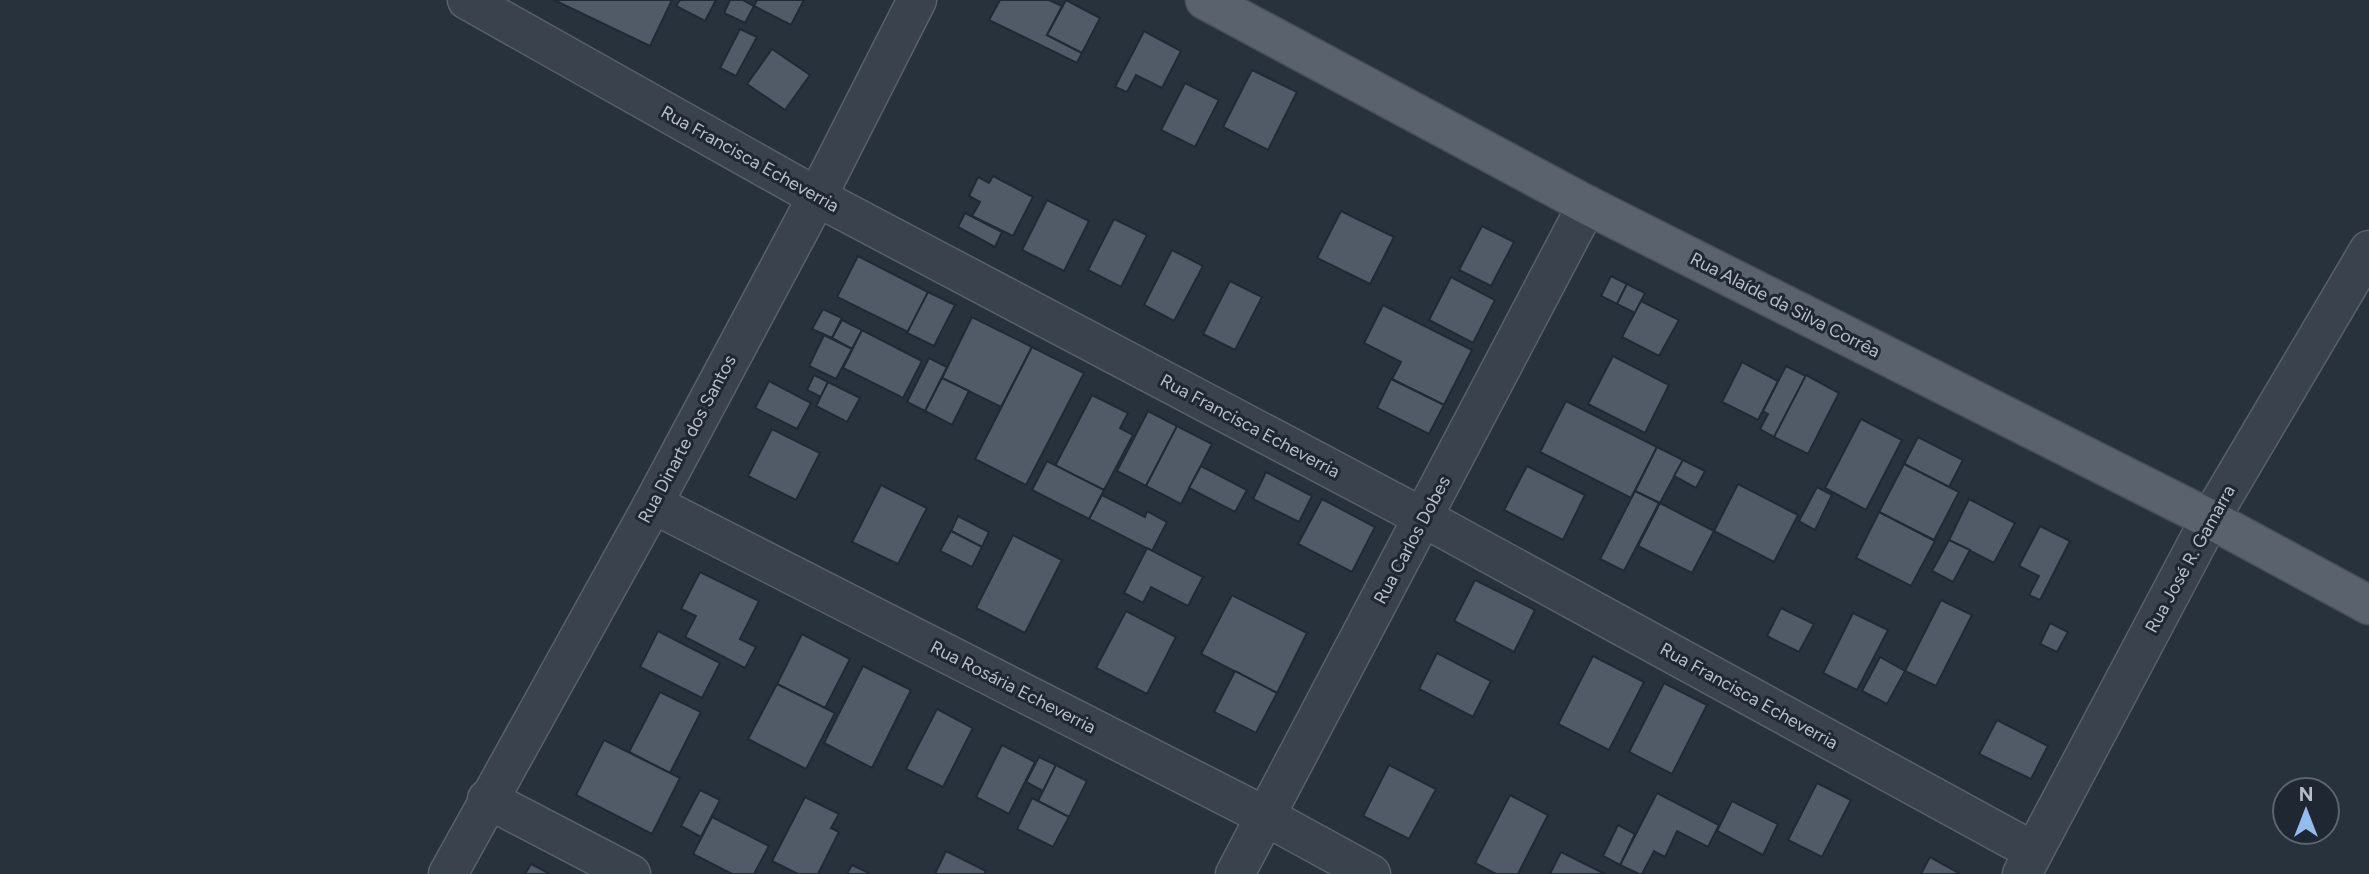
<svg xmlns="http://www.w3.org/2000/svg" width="2369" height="874" viewBox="0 0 2369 874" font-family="Figtree,sans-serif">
<rect width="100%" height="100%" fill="#27323d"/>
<!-- building -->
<g fill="#505b67" stroke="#212a34" stroke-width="2">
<polygon points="554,0 672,0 650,46"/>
<polygon points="680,0 716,0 705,21 676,6"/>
<polygon points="730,0 743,0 754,6 745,23 724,13"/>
<polygon points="757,0 804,0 791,25 754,6"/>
<polygon points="1000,0 1049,0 1062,6 1047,35 1082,53 1077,63 989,20"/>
<polygon points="1066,0 1100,18 1082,53 1047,35"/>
<polygon points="740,29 757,37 736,76 720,68"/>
<polygon points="1144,31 1181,51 1162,88 1136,75 1127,92 1115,87"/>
<polygon points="772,49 810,75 785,110 747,84"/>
<polygon points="1252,70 1297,92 1268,150 1223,127"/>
<polygon points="1185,83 1219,100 1195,147 1161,130"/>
<polygon points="993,176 1033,197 1013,236 972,216 980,202 969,196 978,177 989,183"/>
<polygon points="1047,200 1089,221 1064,271 1022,250"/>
<polygon points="1341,211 1394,237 1370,284 1317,258"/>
<polygon points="965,213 1002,232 995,247 958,227"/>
<polygon points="1114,219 1147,235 1121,287 1088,270"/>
<polygon points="1482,226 1514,242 1491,286 1459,270"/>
<polygon points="1172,250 1203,266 1174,321 1144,305"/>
<polygon points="858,256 928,292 908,332 837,297"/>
<polygon points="1611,276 1627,284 1617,304 1601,296"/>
<polygon points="1451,277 1495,300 1473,343 1429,320"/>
<polygon points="1230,281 1262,297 1235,350 1203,334"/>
<polygon points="1627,284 1645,293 1635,313 1617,304"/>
<polygon points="928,292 955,305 934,346 907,333"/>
<polygon points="1641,301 1679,320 1659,356 1622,337"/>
<polygon points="1383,305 1472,350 1444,405 1392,379 1401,362 1364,343"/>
<polygon points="823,309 842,318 832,338 812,329"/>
<polygon points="972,317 1032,347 1001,407 942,378"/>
<polygon points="842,320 862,330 852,349 832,338"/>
<polygon points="862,330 922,361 903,398 843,368"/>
<polygon points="824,335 852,349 836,379 809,366"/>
<polygon points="1032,347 1084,373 1026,485 975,459"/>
<polygon points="1613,356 1669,385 1645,433 1588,404"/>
<polygon points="929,358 947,367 925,411 907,402"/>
<polygon points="1742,362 1778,381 1758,420 1722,402"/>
<polygon points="1786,366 1806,376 1774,437 1760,429 1768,414 1763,411"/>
<polygon points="814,375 828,382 821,397 807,390"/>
<polygon points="1806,375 1839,393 1808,454 1774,437"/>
<polygon points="942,378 969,391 952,425 925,411"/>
<polygon points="1391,379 1444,405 1429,434 1377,408"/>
<polygon points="769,381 811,403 797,429 755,408"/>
<polygon points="828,382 860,398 847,422 816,406"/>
<polygon points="1092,395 1128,413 1120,428 1133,435 1104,490 1055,466"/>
<polygon points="1566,401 1657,447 1631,498 1540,452"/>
<polygon points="1148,411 1177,426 1146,486 1117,471"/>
<polygon points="1861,419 1902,440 1866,510 1825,488"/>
<polygon points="1177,426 1212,444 1181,504 1146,486"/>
<polygon points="772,429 820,453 796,500 748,476"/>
<polygon points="1918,437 1963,460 1949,487 1904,464"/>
<polygon points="1657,447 1683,460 1660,503 1635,491"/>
<polygon points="1683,460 1705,471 1696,488 1674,476"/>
<polygon points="1047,461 1104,490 1089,519 1032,490"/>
<polygon points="1904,464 1959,492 1934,540 1879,512"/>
<polygon points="1201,466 1247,490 1235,512 1189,488"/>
<polygon points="1527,466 1585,495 1563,540 1504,510"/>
<polygon points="1266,472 1312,496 1299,522 1253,499"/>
<polygon points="1738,484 1798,515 1774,562 1714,531"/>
<polygon points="881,485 927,508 898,564 852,542"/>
<polygon points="1817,487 1832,495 1815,530 1799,521"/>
<polygon points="1635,491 1659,503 1624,571 1600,559"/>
<polygon points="1102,495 1145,517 1147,511 1167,522 1152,551 1089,519"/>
<polygon points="1322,499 1375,527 1352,572 1298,544"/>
<polygon points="1969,499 2015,523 1994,563 1949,540"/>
<polygon points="1660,503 1714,531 1692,573 1638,546"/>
<polygon points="1879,512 1935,541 1911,586 1856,558"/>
<polygon points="958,516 989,532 982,547 951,531"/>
<polygon points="2040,526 2070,541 2040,600 2029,595 2039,576 2019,566"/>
<polygon points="951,531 982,547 972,567 940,551"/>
<polygon points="1013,535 1062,560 1025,633 976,608"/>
<polygon points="1949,540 1970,550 1953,582 1932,571"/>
<polygon points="1147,548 1203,577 1188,606 1151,587 1143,603 1124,593"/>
<polygon points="700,572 759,601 740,639 756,647 745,668 685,637 696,616 681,609"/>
<polygon points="1475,580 1535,610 1514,652 1454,621"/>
<polygon points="1232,595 1307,633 1277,693 1201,654"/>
<polygon points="1941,600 1972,615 1936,686 1905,671"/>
<polygon points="1781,608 1814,624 1799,652 1767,636"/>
<polygon points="1126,611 1176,637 1147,694 1096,668"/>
<polygon points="1853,613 1888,630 1857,690 1823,673"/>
<polygon points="2050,623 2068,632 2057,652 2040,644"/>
<polygon points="658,631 720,663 702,698 640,667"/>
<polygon points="802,634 850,659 825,708 777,684"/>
<polygon points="1437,653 1491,681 1473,717 1419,689"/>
<polygon points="1593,656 1644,682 1609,750 1558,724"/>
<polygon points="1880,657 1905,671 1887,704 1862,691"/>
<polygon points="863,666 911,690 872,768 824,743"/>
<polygon points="1235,671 1277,693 1256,733 1214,712"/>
<polygon points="1664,683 1707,705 1672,774 1629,752"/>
<polygon points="777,684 835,713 806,769 748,739"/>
<polygon points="660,692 701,712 670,773 629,752"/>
<polygon points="937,709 973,728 943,787 906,769"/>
<polygon points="1997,720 2048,746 2031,779 1979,754"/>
<polygon points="604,740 680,778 652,834 576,795"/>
<polygon points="1002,745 1035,762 1009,814 976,797"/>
<polygon points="1039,757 1056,765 1043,791 1026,782"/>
<polygon points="1056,765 1087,781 1069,817 1038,801"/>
<polygon points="1389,765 1436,789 1409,839 1363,816"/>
<polygon points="1817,783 1851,800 1822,857 1788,840"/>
<polygon points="700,790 720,800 701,837 681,826"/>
<polygon points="1657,793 1719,825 1708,847 1677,831 1665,857 1654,851 1642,874 1639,874 1620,865"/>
<polygon points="1510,795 1548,815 1518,874 1496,874 1475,863"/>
<polygon points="805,797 839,814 831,828 839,832 818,874 798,874 772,861"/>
<polygon points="1032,798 1069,817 1053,847 1017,829"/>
<polygon points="1732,801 1778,824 1763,855 1717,831"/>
<polygon points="712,817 769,846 754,874 732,874 693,854"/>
<polygon points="1618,825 1635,834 1620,865 1603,856"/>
<polygon points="946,851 986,871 984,874 935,874"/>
<polygon points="1561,852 1605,874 1550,874"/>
<polygon points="1930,857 1959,873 1959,874 1921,874"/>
<polygon points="531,864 550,874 525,874"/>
<polygon points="852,865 869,873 868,874 847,874"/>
</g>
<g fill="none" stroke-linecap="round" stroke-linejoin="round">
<defs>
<g id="street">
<polyline points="467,0 817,197 1424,518 2033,851"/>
<polyline points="653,504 1265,816 1371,874"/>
<polyline points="487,799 631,874"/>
<polyline points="448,874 653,504 817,197 917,0"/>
<polyline points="1235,874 1587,205"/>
<polyline points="2022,874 2210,519 2369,250"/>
</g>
<polyline id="primary" points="1205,0 1587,205 2210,519 2369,605"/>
</defs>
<!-- street casing -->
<use href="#street" stroke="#58616b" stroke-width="41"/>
<!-- primary casing -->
<use href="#primary" stroke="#474f59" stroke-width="41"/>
<!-- street -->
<use href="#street" stroke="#3a434d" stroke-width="38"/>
<!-- primary -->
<use href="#primary" stroke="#59626d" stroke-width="38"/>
</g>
<g text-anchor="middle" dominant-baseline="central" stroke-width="6" stroke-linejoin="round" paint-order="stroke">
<!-- street labels -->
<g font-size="18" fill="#b7bec8" stroke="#1f2832">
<text transform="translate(750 159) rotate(29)">Rua Francisca Echeverria</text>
<text transform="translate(1785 305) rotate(27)">Rua Alaíde da Silva Corrêa</text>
<text transform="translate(1250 426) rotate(28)">Rua Francisca Echeverria</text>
<text transform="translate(687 439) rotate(-62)">Rua Dinarte dos Santos</text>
<text transform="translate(1412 540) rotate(-62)">Rua Carlos Dobes</text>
<text transform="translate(2190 559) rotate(-61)">Rua José R. Gamarra</text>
<text transform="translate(1013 687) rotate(27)">Rua Rosária Echeverria</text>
<text transform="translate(1749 696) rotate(29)">Rua Francisca Echeverria</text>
</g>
</g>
<!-- north arrow -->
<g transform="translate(2306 811)"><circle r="33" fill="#1f2832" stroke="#5c646e" stroke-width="2"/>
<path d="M0-5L12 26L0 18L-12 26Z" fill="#94bdef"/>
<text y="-10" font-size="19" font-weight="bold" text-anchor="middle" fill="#b7bec8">N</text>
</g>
</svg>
